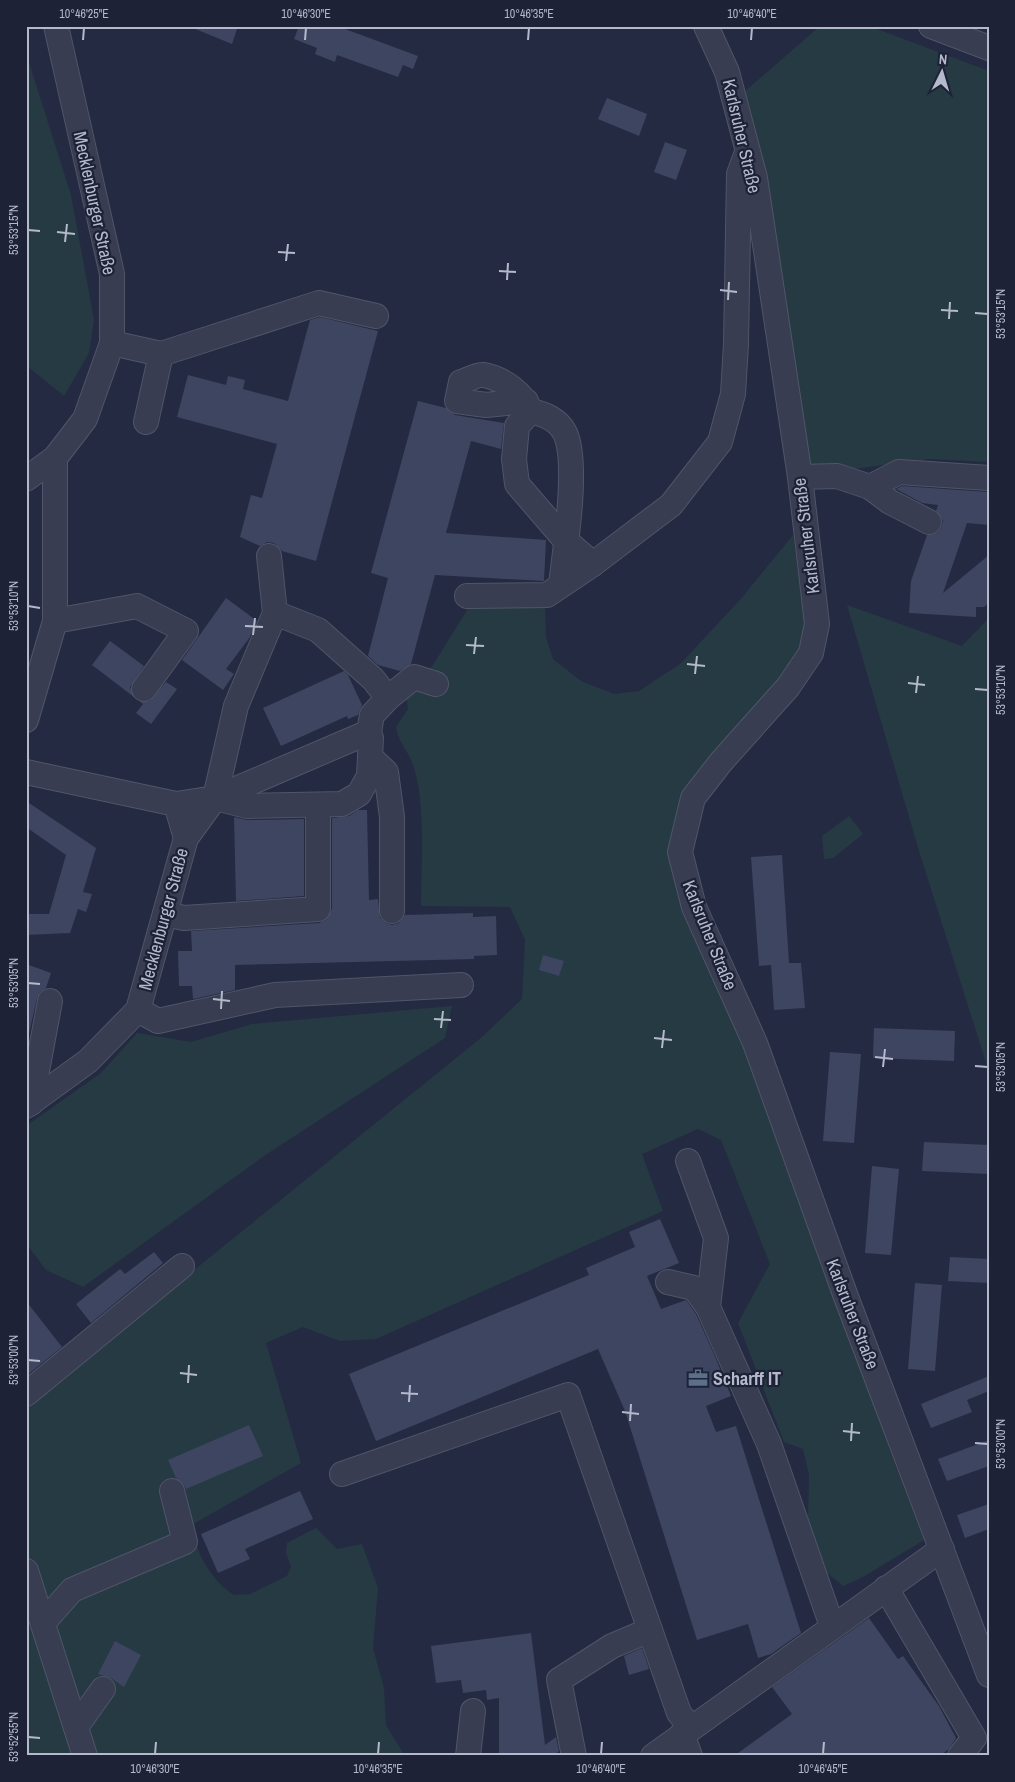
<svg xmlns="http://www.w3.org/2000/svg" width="1015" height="1782" viewBox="0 0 1015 1782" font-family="'Archivo Narrow',sans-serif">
<rect width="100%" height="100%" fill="#242a42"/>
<!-- green -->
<g fill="#263a43">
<polygon points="820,26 869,26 989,71 989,462 929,459 792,477 747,178 728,106"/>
<polygon points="26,53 71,195 94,320 89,353 64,396 26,365"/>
<path d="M793,535l15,116 -120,139 -18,48 14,69 81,190 125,354 34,89 -61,37 -20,9 -16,-13 -19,-53 1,-45 -6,-26 -19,-7 -46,-119 32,-59 -49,-124 -23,-11 -56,25 21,57 -287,128 -36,2 -37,-14 -37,16 35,120 -106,60c-5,25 18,59 39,72l16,-1 37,-18 4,-9 -5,-14 1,-10 29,-15 21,21 25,-5 16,44 -5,60 11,40 2,37 19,31h-379v-350l456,-369 40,-38 3,-59 -15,-33 -89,-1c0,-41 5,-99 -7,-138 -4,-15 -16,-25 -18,-41l12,-18 -2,-14 27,-30 36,-58 76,1 1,29 7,22 28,22 33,13 25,-3 41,-27 59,-63z"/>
<polygon points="847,605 962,646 989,618 989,1072 919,851"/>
<polygon points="849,816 863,834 833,858 824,859 822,836"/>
<polygon points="452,1006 445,1038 264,1156 83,1287 46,1270 26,1243 26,1126 101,1073 137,1033 191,1042 252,1024"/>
</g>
<!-- building -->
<g fill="#3d4560">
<polygon points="188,26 238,26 232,44"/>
<polygon points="299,26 337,26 418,56 413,69 403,65 398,77 337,55 335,62 315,54 317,48 294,39"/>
<polygon points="607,98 647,114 639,136 598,119"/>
<polygon points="665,142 687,150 676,180 654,172"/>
<polygon points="320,317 378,331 316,561 282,551 274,543 267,542 260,546 240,537 251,495 262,498 277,444 177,417 188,375 226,385 228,376 245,380 243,389 288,401 310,320"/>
<polygon points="418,401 446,408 455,415 504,423 501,449 471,441 446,533 546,540 544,581 435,575 411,664 400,671 378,665 368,656 388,578 371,573"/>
<polygon points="902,486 989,492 989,525 967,523 943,593 989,555 989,603 984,607 976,607 976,617 909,613 911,581 927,535 937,533 941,528 943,521 936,511 938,505 922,503 896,489"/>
<polygon points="226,598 257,621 250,637 226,669 234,674 223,690 182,660"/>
<polygon points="110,641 144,666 130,687 134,697 92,665"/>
<polygon points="344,671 348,675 362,705 358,715 348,719 347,716 281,746 263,708"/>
<polygon points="166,682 177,689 151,724 136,713 143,704 139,701 150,701"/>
<polygon points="26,801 96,848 83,892 92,894 86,912 78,909 70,933 26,935 26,914 49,914 66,855 26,827"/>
<polygon points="358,810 367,810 369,900 378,899 380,918 386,923 392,925 399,923 405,915 473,913 473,917 496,916 497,955 474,956 474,959 235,965 235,990 193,999 192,986 179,986 178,951 192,951 191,931 319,923 326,920 332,909 332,818 349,816"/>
<polygon points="234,817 247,820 304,819 304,896 236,901"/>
<polygon points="782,855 789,963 801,963 805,1008 774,1010 771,965 759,966 751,857"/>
<polygon points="543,955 564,961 559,976 539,970"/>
<polygon points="26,964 51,973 46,988 40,992 37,998 28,1038 26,1037"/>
<polygon points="874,1028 955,1031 954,1061 873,1058"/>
<polygon points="830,1052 861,1054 854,1143 823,1141"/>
<polygon points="924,1142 989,1145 989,1174 922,1171"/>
<polygon points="872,1166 899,1169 891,1255 865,1253"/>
<polygon points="660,1219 679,1263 647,1276 661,1309 686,1300 696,1314 714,1354 731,1396 706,1406 716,1432 736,1426 801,1633 771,1654 758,1658 748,1624 697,1640 625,1411 598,1349 376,1441 349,1374 589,1275 586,1268 635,1247 629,1232"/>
<polygon points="154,1252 163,1263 91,1323 76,1304 120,1269 125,1274"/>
<polygon points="950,1257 989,1259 989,1283 948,1281"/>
<polygon points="915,1283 942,1285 935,1371 908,1369"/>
<polygon points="26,1301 62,1347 26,1376"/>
<polygon points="989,1376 989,1391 967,1400 972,1412 931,1428 921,1404"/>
<polygon points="249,1425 263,1456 186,1489 182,1482 176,1478 168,1460"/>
<polygon points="989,1440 989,1466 947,1481 938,1459"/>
<polygon points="300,1491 313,1519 245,1549 250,1559 218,1573 201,1534"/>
<polygon points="989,1504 989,1529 965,1538 957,1515"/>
<polygon points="869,1618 898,1659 903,1656 939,1706 956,1738 949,1749 939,1756 734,1756 792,1714 772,1687"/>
<polygon points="531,1633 545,1745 556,1737 559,1751 553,1756 499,1756 499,1698 487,1700 486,1690 463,1693 461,1680 436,1683 431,1646"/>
<polygon points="115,1641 141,1655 124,1687 111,1678 98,1674"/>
<polygon points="642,1648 649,1669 629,1675 624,1656"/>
</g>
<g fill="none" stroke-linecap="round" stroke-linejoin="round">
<defs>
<g id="minor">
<polyline points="706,26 727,72 755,178 800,477 817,624 811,653 788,687 721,762 693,798 680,852 694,907 755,1043 845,1294 989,1675"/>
<polyline points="931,26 989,48"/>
<polyline points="112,343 161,354 146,422"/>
<polyline points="161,354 319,303 376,316"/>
<path d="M526,401l-40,4 -29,-4 4,-19c7,-2 17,-8 23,-7 20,4 38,18 47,36"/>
<polyline points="800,477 837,476 870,487 890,502 929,522"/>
<polyline points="26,479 55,458 85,419 112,343 112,274 56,26"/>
<polyline points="870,487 899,472 989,478"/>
<path d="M561,585c4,-36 18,-122 4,-152 -7,-14 -21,-19 -34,-22l-14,15 -3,33 3,25 49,57 27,23"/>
<polyline points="467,596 547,595 593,564 671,505 720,442 733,394 736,344 739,174 746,155"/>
<polyline points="55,621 137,606 186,631 144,689"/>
<polyline points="388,698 414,677 436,684"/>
<polyline points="26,720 55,621 55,458"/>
<polyline points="370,757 386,772 392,817 392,911"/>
<polyline points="26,772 176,804 186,838 138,1010 88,1061 26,1106"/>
<polyline points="215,798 369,732 372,715 388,698 373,679 318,630 275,613"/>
<polyline points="215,798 236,706 275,613 269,556"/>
<polyline points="215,798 247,806 342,804 359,794 369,776 371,738 369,732"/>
<polyline points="176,804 215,798 186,838"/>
<polyline points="165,914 184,918 318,909 318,805"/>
<polyline points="138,1010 158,1021 275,995 461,985"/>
<polyline points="31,1103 50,1001"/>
<polyline points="688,1161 716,1238 708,1307"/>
<polyline points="668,1282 694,1288 708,1307 769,1444 832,1626"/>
<polyline points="26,1394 182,1266"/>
<polyline points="342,1474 568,1395 679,1713 691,1728"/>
<polyline points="26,1571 85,1756"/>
<polyline points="886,1588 974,1738 960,1756"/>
<polyline points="43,1623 72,1590 185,1542 172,1491"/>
<polyline points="76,1727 103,1689"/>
<polyline points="682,1734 690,1756"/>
<polyline points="468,1756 473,1711"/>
<polyline points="574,1756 559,1680 612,1646 650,1630"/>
<polyline points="653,1756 942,1549"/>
</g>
</defs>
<!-- minor casing -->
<use href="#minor" stroke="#505569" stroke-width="26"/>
<!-- minor -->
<use href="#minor" stroke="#383d51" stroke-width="24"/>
</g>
<!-- ticks -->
<path fill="none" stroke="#b5b9cc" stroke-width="2" d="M83,40l1,-12M305,40l1,-12M528,40l1,-12M751,40l1,-12M28,230l12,1M57,232l18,2M65,242l2,-18M278,252l17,1M286,261l2,-17M499,271l17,1M507,280l1,-17M720,290l17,2M728,300l1,-18M941,310l17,1M975,313l13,1M949,319l1,-17M28,606l12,2M245,626l18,1M253,635l2,-17M466,645l18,1M474,654l2,-17M687,664l18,2M695,674l2,-18M908,683l17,2M975,689l13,1M916,693l2,-17M28,983l12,1M213,999l17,2M221,1009l1,-18M434,1019l17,1M441,1028l2,-17M654,1038l18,2M662,1048l2,-18M875,1057l18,2M975,1066l13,1M883,1067l2,-18M28,1360l12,1M180,1373l17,2M188,1383l1,-18M401,1393l17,1M409,1402l1,-17M622,1412l17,2M630,1421l1,-17M843,1431l17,2M851,1441l1,-18M975,1443l13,1M28,1737l12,1M155,1754l1,-12M378,1754l1,-12M601,1754l1,-12M823,1754l1,-12"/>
<!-- icons -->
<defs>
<symbol id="office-bare" viewBox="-9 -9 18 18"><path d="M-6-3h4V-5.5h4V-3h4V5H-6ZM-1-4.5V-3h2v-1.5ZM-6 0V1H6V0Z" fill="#5c6f8a" stroke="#1d2237" stroke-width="2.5" paint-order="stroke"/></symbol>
</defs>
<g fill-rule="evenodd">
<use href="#office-bare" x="684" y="1364" width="28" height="28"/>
</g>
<g text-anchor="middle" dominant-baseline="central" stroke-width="4.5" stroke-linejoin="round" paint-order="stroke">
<!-- street labels -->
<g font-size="18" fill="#b5b9cc" stroke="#1d2237">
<text transform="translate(742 136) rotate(77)">Karlsruher Straße</text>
<text transform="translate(95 203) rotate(78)">Mecklenburger Straße</text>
<text transform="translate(806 536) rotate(-97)">Karlsruher Straße</text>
<text transform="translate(163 919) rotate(-75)">Mecklenburger Straße</text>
<text transform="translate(710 935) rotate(68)">Karlsruher Straße</text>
<text transform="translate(853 1314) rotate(69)">Karlsruher Straße</text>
</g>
<!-- poi labels -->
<g font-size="18" font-weight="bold" fill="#b5b9cc" stroke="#1d2237" text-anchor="start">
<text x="713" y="1378">Scharff IT</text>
</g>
</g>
<!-- border -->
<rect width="1015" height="1782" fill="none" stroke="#1d2237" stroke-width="55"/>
<!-- north arrow -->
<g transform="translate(942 72) rotate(5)" stroke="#1d2237" stroke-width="4" paint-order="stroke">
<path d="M0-4L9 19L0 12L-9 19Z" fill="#b5b9cc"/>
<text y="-8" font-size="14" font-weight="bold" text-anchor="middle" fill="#b5b9cc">N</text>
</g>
<rect x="28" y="28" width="960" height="1726" fill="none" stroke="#b5b9cc" stroke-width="2"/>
<g font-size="12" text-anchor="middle" fill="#b5b9cc">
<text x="84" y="18">10°46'25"E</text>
<text x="306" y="18">10°46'30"E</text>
<text x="529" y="18">10°46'35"E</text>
<text x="752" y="18">10°46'40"E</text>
<text transform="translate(14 230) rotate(-90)" y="4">53°53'15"N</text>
<text transform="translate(1001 314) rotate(-90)" y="4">53°53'15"N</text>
<text transform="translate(14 606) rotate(-90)" y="4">53°53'10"N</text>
<text transform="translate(1001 690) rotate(-90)" y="4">53°53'10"N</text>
<text transform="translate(14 983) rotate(-90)" y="4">53°53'05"N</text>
<text transform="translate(1001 1067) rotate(-90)" y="4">53°53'05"N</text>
<text transform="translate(14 1360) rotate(-90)" y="4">53°53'00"N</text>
<text transform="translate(1001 1444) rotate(-90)" y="4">53°53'00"N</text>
<text transform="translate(14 1737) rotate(-90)" y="4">53°52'55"N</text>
<text x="155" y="1773">10°46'30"E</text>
<text x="378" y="1773">10°46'35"E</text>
<text x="601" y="1773">10°46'40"E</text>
<text x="823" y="1773">10°46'45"E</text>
</g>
</svg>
